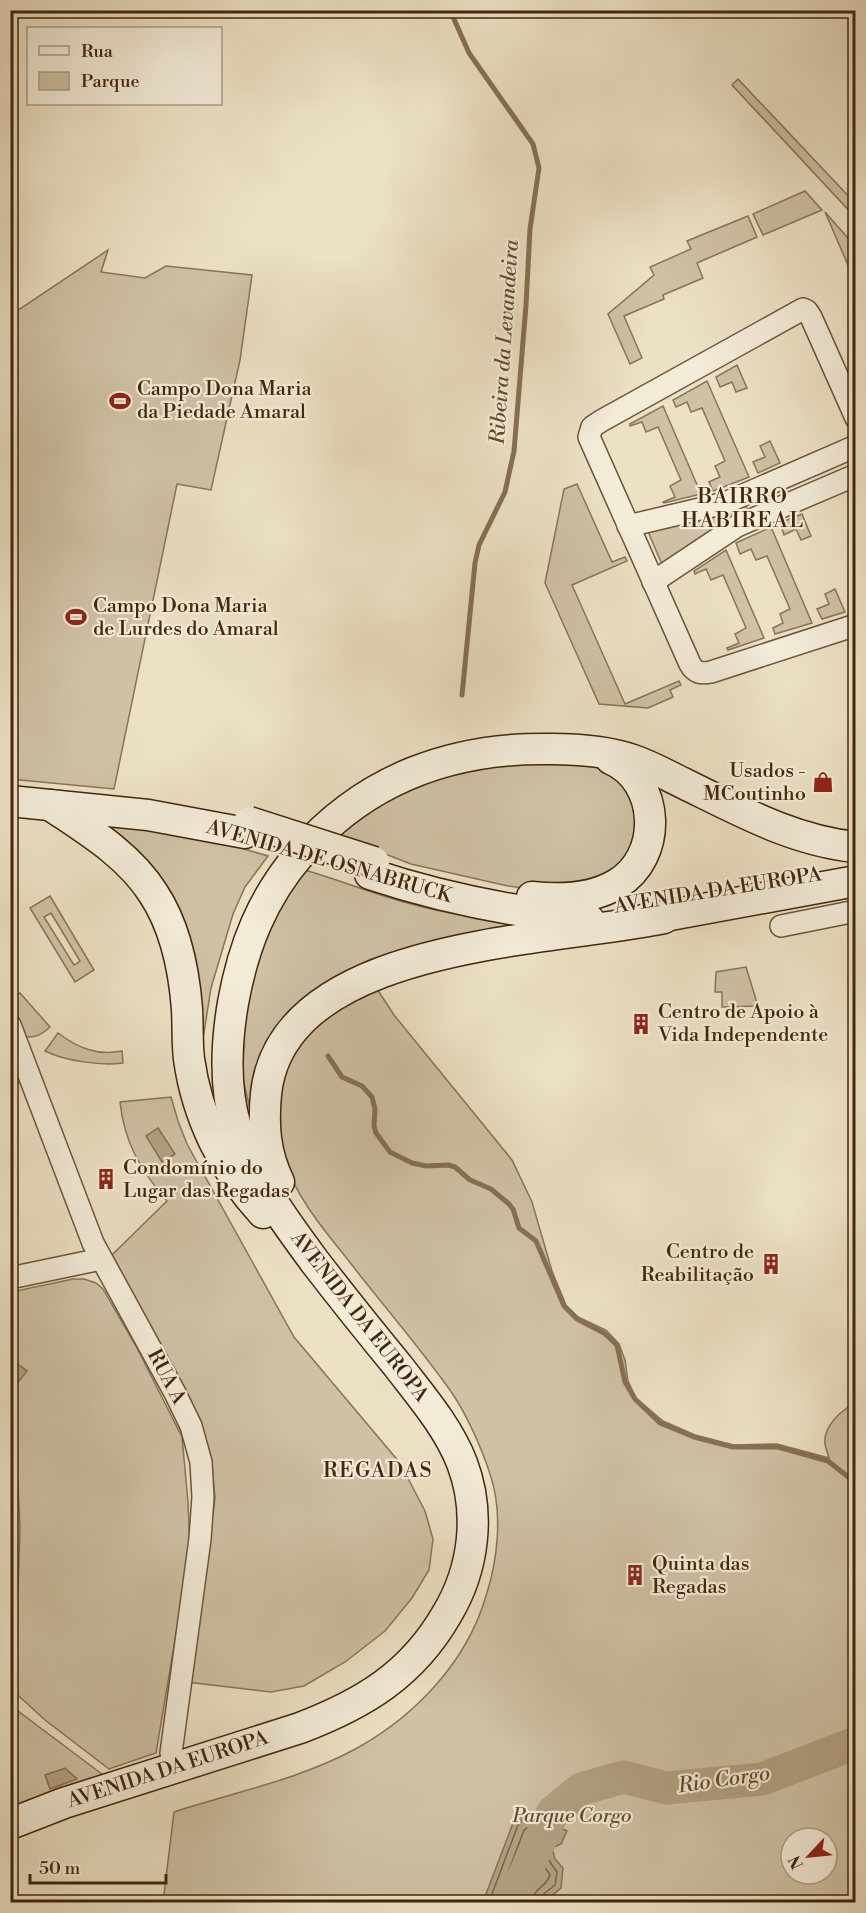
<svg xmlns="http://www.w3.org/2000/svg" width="866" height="1913" viewBox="0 0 866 1913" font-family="'Libre Bodoni',serif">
<rect width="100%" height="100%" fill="#ece1c5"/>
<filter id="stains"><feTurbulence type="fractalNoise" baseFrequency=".00333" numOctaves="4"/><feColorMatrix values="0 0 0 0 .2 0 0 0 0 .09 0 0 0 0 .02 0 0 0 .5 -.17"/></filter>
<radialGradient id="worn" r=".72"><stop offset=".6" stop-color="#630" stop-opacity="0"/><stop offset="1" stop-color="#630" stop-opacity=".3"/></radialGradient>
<!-- green -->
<g fill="#cfc1a5" stroke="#897458" stroke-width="1.5" fill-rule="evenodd">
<polygon points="738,79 855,203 855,217 732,85"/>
<polygon points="805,191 822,210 763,235 753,214"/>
<polygon points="825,212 855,246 855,262 848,265"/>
<polygon points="748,216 757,237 697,263 703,278 663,295 664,299 624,316 642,358 630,364 608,314 654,275 650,267 691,249 687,241"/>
<polygon points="108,250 101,272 145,278 166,266 252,275 240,360 211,490 177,484 114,789 10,779 11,315"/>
<polygon points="737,365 747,388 736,392 732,382 720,387 716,377"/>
<polygon points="707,381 749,477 713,491 709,482 720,477 715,466 725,461 702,408 691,412 687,402 676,407 673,400"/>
<polygon points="663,406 701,494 664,503 663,502 675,497 670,486 681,480 658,427 646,432 642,422 630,426 630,424"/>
<polygon points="770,441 780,463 758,473 753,462 765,457 760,446"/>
<polygon points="577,484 612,562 625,557 627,561 572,585 625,704 679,681 681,685 670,690 673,697 648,708 599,704 545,583 564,489"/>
<polygon points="744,502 749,513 663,567 647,529"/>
<polygon points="802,514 811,536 801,540 796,529 784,535 780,523"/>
<polygon points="771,527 812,623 775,634 773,628 783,623 780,614 790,609 767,556 756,560 751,549 740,554 736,543"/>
<polygon points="726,550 764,638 728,650 727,648 739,643 735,634 746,628 723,575 711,580 706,569 695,574 694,571"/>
<polygon points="835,589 845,612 822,619 817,609 829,604 825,594"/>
<polygon points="476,761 602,764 631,791 638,837 625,861 602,879 540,890 508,886 411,864 339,836 387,797"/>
<polygon points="91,822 214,840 268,856 245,887 233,914 211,988 202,1045 188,963"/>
<path d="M298,868c36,10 70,24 106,34 45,13 90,19 136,23l-169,34 -61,34 -25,23 -21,37 -9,32 -4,28 -8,-34 1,-51 13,-80z"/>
<path d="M50,896l44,74 -19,12 -45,-74zM51,913l29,48 -6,4 -30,-48z"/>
<polygon points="746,967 758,1006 722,1007 722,992 715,992 716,972"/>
<path d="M377,989l17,26 118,145 20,42 20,69 14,34 12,12 28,13 13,14 6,16 3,21 8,17 27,23 32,14 38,10 44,-1 52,14c-1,-4 -3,-9 -4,-14 -2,-19 17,-33 30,-42v500h-692l11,-90c61,-20 128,-33 185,-65 58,-33 108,-86 127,-151 12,-37 17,-84 4,-122 -8,-25 -23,-59 -38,-81 -33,-47 -72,-91 -107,-137 -23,-28 -52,-64 -62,-100 -8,-32 -6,-69 9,-98 8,-14 15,-27 26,-37 13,-12 43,-24 59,-32zM791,1838h36v36h-36z"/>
<path d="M20,993l30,34c-9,8 -16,12 -28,9l-11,-28v-10z"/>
<path d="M58,1033c20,15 39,23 64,18l1,12c-22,3 -58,-2 -78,-12z"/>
<path d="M171,1097l7,24 9,23 107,193 106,126 25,48 8,28 -4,31 -17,28 -27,33 -40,31 -41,24 -33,6 -84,-10 26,-167 2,-17 -3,-33 -20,-59 -80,-151 55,-54c-26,-30 -43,-59 -47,-99z"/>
<polygon points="73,1279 84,1279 96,1283 103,1289 137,1348 182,1437 188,1502 190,1551 156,1753 109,1769 45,1720 11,1689 10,1635 18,1591 20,1528 18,1485 10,1448 11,1292"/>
<polygon points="10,1705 107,1778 11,1810"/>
</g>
<!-- water -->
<g fill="#b3a185" stroke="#867054" stroke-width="1.5">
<polygon points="158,1128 175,1154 162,1162 146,1136"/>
<polygon points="15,1362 27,1371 11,1391 11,1368"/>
<polygon points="65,1768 77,1779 50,1789 45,1775"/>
<polygon points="518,1810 567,1831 561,1844 552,1848 555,1859 563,1868 561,1888 544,1902 483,1902"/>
</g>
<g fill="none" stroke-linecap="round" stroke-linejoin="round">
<!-- shore -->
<g stroke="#7b6448" stroke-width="1.5">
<polyline points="489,1902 518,1825 523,1818 558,1835 557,1839 549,1843 546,1848 550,1862 557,1872 555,1885 541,1896 540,1902"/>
<path d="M497,1902l27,-72 3,-2 15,8c-6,18 -3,23 8,39 -3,12 -17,13 -18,27"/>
<polyline points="507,1902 524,1856 528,1855 538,1876 526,1889 523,1902"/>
</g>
<!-- stream -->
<g stroke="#867054" stroke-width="5">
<polyline points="450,10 469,53 533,144 539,168 530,229 526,305 514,451 505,492 479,545 475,563 462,695"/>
<polyline points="328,1056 342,1077 362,1086 372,1097 375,1109 374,1126 376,1133 390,1152 412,1163 426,1166 448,1165 455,1167 470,1180 491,1189 509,1204 513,1209 519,1228 536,1241 564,1306 577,1319 604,1333 617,1345 625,1382 635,1399 660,1423 694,1437 733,1447 778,1447 828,1461 856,1483"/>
</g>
<!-- river -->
<polyline stroke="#b3a185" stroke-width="33" points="512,1902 553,1812 581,1789 624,1777 666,1788 762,1779 856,1743"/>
<defs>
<g id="minor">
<path d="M856,418l-45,-101 -4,-6 -4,-2 -202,112 -9,6 -3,10 101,227c5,9 11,10 21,8l145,-47"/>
<polyline points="628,526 725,503 856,446"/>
<polyline points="653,582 737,526 856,475"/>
<polyline points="781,926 856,911"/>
<polyline points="10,1025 93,1243 175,1393 191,1426 201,1462 203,1497 200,1539 171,1753"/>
<polyline points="10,1278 101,1259"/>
</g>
<g id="secondary">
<polyline points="10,801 148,815 245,833"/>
<path d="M50,805c37,25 78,49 103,88 22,33 31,77 34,116 1,17 0,34 2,50 8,58 35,112 74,154"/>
<path d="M370,874c72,24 144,38 219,46"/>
<path d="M532,897c28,3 60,2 85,-13 46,-27 44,-103 -6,-125"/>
<polyline points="643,920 856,881"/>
<path d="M279,1182c-14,-29 -16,-56 -13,-88 16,-153 285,-152 398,-176"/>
<path d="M10,1824l54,-21 236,-75c63,-24 112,-53 147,-114 27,-45 34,-101 15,-151 -14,-36 -41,-67 -64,-97 -28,-34 -56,-69 -83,-104 -31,-42 -63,-85 -79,-135 -12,-40 -10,-83 -3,-124 10,-56 29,-105 67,-149 65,-75 152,-107 251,-105 27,0 56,2 82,11 18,6 35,16 52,24 55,27 109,57 171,63"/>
</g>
</defs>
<!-- minor casing -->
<use href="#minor" stroke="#6d5539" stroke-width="24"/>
<!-- secondary casing -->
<use href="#secondary" stroke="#43260a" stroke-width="33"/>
<!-- minor -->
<use href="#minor" stroke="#f3ecd9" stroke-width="21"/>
<!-- secondary -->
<use href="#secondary" stroke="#f3ecd9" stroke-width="30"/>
<defs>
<polyline id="secondary-bridge" points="249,822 374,862"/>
</defs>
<!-- secondary-bridge casing -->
<use href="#secondary-bridge" stroke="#43260a" stroke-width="33" stroke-linecap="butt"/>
<!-- secondary-bridge -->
<use href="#secondary-bridge" stroke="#f3ecd9" stroke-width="30"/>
</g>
<!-- icons -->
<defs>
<symbol id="stadium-bare" viewBox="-9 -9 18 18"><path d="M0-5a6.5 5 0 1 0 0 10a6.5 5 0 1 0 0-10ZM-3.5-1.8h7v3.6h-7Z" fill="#8f2418" stroke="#f3ecd9" stroke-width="2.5" paint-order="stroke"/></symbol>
<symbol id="shop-bare" viewBox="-9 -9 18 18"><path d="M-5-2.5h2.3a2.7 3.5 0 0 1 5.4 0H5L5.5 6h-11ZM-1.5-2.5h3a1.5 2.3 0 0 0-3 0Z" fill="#8f2418" stroke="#f3ecd9" stroke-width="2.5" paint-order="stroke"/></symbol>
<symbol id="building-bare" viewBox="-9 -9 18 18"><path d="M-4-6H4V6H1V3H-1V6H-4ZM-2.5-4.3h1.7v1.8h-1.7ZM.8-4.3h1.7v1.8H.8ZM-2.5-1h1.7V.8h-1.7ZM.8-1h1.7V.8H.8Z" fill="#8f2418" stroke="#f3ecd9" stroke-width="2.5" paint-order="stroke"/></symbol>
</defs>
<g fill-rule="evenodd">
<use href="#stadium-bare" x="105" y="386" width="30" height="30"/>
<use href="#stadium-bare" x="61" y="602" width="30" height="30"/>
<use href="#shop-bare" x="808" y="767" width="30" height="30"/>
<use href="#building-bare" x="626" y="1009" width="30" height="30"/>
<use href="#building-bare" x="91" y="1164" width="30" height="30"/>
<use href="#building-bare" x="756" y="1249" width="30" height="30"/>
<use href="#building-bare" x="620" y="1560" width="30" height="30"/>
</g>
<g text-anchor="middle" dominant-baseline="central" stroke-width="4.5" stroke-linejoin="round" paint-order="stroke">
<!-- poi labels -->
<g font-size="20" fill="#43260a" stroke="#f3ecd9" text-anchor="start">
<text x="137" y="389">Campo Dona Maria<tspan x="137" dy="23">da Piedade Amaral</tspan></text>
<text x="93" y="606">Campo Dona Maria<tspan x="93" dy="23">de Lurdes do Amaral</tspan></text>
<text x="806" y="771" text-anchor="end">Usados -<tspan x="806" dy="23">MCoutinho</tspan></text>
<text x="658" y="1012">Centro de Apoio à<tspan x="658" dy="23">Vida Independente</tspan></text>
<text x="123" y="1168">Condomínio do<tspan x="123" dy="23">Lugar das Regadas</tspan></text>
<text x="754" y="1252" text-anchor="end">Centro de<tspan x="754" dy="23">Reabilitação</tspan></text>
<text x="652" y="1564">Quinta das<tspan x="652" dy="23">Regadas</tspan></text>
</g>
<!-- street labels -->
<g font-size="20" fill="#43260a" stroke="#f3ecd9">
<text transform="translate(329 862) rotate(16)">AVENIDA DE OSNABRUCK</text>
<text transform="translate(718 891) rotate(-9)">AVENIDA DA EUROPA</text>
<text transform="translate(359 1317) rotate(52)">AVENIDA DA EUROPA</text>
<text transform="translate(166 1377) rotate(62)">RUA A</text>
<text transform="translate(168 1770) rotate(-18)">AVENIDA DA EUROPA</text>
</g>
<!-- park labels -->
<g font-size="20" font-style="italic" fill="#664d31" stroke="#f3ecd9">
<text x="572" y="1816">Parque Corgo</text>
</g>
<!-- water labels -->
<g font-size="21" font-style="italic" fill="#654b2f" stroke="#f3ecd9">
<text transform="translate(505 342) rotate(-86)">Ribeira da Levandeira</text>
<text transform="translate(724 1780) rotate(-8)">Rio Corgo</text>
</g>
<!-- neighbourhood labels -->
<g font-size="21" letter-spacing="1.5" fill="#43260a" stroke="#f3ecd9">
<text x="743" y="497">BAIRRO<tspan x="743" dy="24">HABIREAL</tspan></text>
<text x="378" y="1471">REGADAS</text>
</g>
</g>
<!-- margin -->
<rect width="866" height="1913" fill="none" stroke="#ece1c5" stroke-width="36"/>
<rect x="12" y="12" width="842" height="1889" fill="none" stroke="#43260a" stroke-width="3"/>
<rect x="18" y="18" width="830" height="1877" fill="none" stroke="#43260a" stroke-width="1.5"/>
<!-- legend -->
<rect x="27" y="27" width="195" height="78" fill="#f3ecd9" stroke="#ad9d86" stroke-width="1.5"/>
<rect x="39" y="46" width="30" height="9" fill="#f3ecd9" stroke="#ad9d86" stroke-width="1.5"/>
<text x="81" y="57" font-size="18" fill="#43260a">Rua</text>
<rect x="39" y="72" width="30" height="18" fill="#cfc1a5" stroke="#ad9d86" stroke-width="1.5"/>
<text x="81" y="87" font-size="18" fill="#43260a">Parque</text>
<!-- north arrow -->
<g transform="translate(809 1856) rotate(244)"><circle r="28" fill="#f3ecd9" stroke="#ad9d86" stroke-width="1.5"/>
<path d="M0-4.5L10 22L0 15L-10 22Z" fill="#8f2418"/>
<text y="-9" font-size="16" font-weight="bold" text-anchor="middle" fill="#43260a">N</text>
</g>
<!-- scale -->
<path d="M30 1874v9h136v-9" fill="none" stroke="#43260a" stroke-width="3"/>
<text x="39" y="1874" font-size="18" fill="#43260a" stroke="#f3ecd9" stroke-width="4.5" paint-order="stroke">50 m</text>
<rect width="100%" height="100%" filter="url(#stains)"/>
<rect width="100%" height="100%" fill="url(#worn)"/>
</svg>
